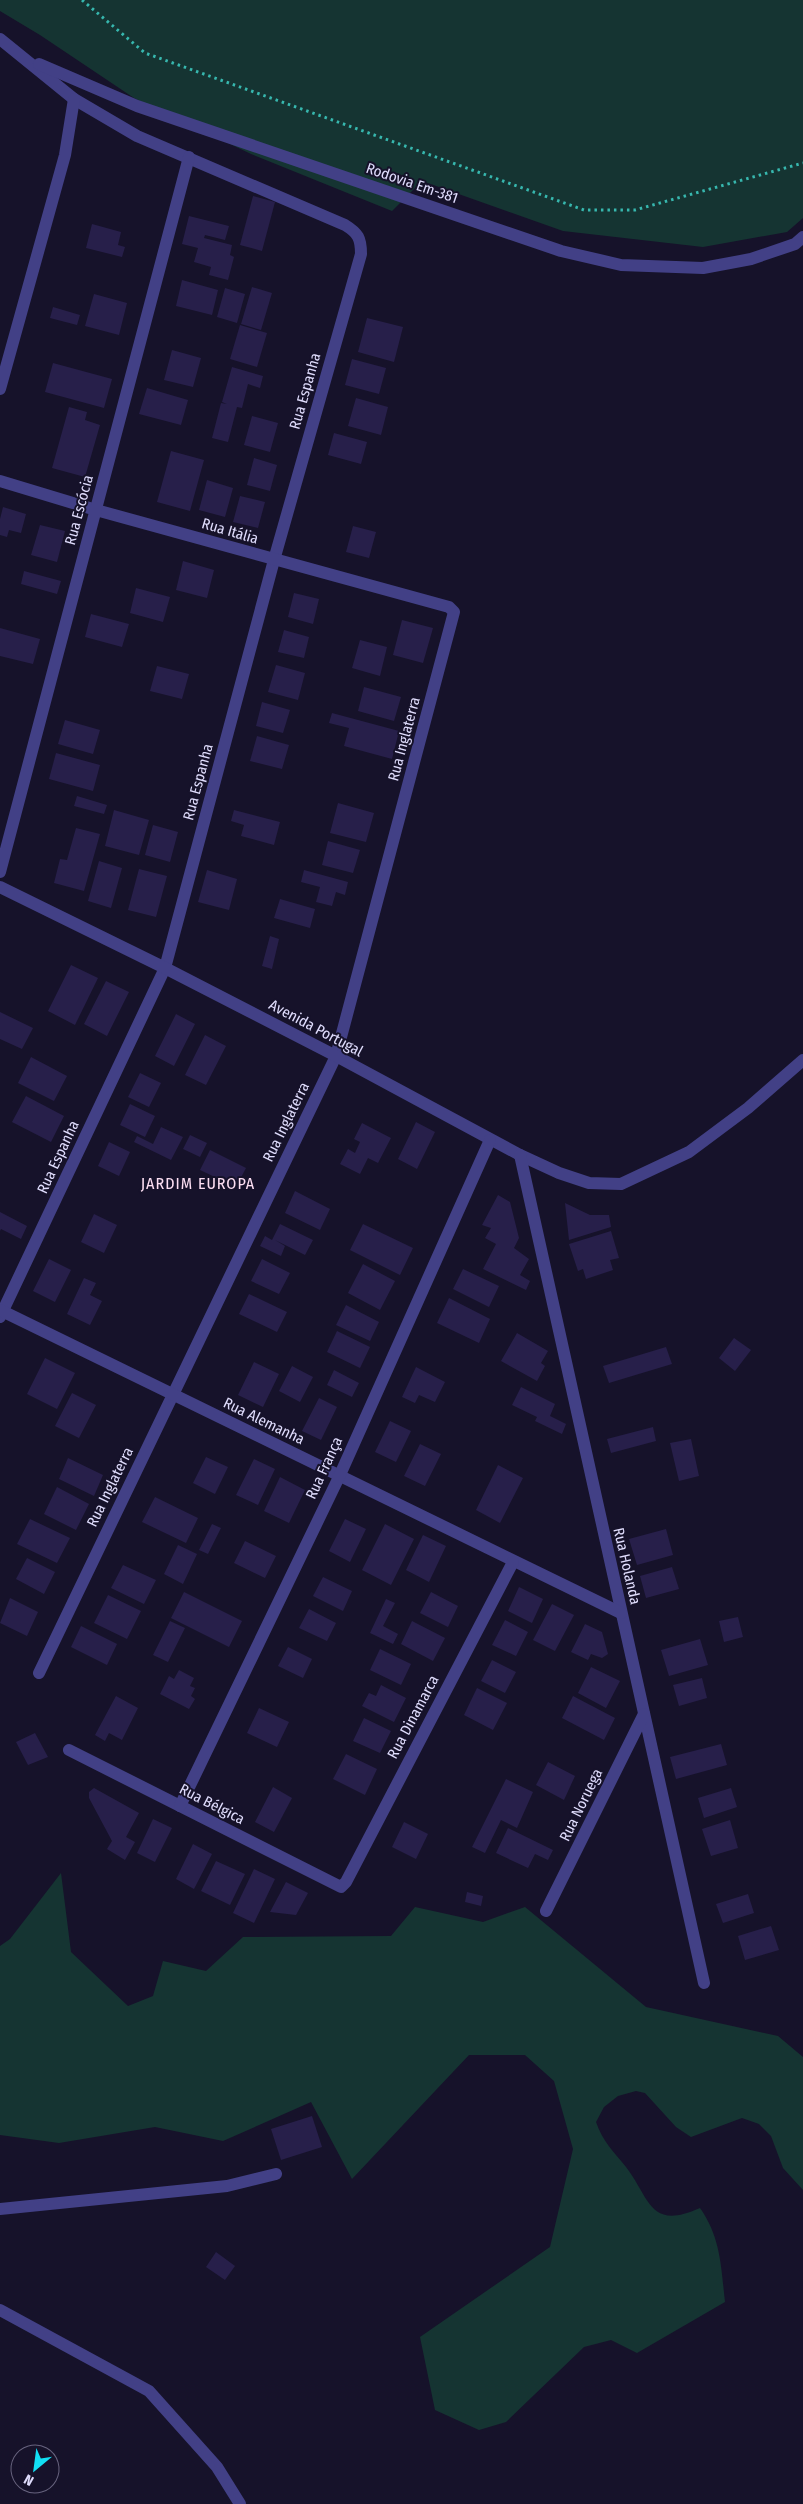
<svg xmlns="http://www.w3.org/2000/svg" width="803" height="2504" viewBox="0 0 803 2504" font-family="'Fira Sans Condensed',sans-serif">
<rect width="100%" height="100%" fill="#16122a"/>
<!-- green -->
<g fill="#153432">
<polygon points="0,0 803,0 803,218 787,232 703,247 563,231 422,181 392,211 251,154 134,98 40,35 0,11"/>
<path d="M61,1873l10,79 57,54 25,-10 10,-35 43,10 37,-34 148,-1 24,-29 68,15 42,-15 121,100 132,29 25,21v133l-20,-22 -12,-32 -12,-12 -17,-6 -51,19 -15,-10 -31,-34 -9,-2 -18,5 -14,11 -8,15c7,20 17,29 30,45 24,31 23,64 74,41 21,30 21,59 25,94l-88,51 -26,-13 -27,7 -78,75 -27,8 -44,-20 -15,-73 130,-90 23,-98 -19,-68 -29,-26h-56l-117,124 -41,-77 -88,39 -68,-14 -96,16 -59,-8v-189l10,-7z"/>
</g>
<!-- building -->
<g fill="#271f4a">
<polygon points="253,196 275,202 262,251 240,245"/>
<polygon points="189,216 229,226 225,240 205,235 204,238 232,245 230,255 234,257 228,280 209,275 211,267 194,262 198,248 182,244"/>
<polygon points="92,224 121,232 118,245 125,247 122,257 86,248"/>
<polygon points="182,280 218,290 212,315 176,306"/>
<polygon points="252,287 272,293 261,330 241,324"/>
<polygon points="225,288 245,294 237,323 217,317"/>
<polygon points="94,294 127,303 119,335 85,326"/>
<polygon points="53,307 80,315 77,325 50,318"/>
<polygon points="367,318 403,327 394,362 358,352"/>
<polygon points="240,325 267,333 257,367 230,359"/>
<polygon points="172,350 201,358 193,387 164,380"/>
<polygon points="352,359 386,368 379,394 345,385"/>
<polygon points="53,363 112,379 104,408 45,392"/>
<polygon points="232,367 263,376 260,388 248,384 242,408 237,407 228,442 212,438 221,403 227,404 222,402"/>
<polygon points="147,388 188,400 181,425 139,414"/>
<polygon points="356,398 388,407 381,435 348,426"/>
<polygon points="69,407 87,412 85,420 100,425 85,477 52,468"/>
<polygon points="252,416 278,423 270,452 244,445"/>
<polygon points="334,433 367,442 361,464 328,455"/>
<polygon points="171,451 204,460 190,511 157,502"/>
<polygon points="254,458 277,465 270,491 247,485"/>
<polygon points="207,480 233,488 225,517 199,510"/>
<polygon points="240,496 265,502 258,528 233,522"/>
<polygon points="3,507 26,514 21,533 9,530 7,537 0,535 0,519"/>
<polygon points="40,525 65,531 57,562 31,555"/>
<polygon points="353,526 376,532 369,558 346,552"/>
<polygon points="183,561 214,570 207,598 176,590"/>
<polygon points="24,571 61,581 57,594 21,584"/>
<polygon points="136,588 170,597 163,622 130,613"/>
<polygon points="294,593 319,599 313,624 288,617"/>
<polygon points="91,614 129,624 122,647 85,637"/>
<polygon points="402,620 433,628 423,663 393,655"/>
<polygon points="0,628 40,639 33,664 0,656"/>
<polygon points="284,630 309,637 304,658 278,652"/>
<polygon points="360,640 387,647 380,676 352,668"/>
<polygon points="276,665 305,673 298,700 268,692"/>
<polygon points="157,666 189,674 182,699 150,691"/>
<polygon points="364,687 401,697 394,721 358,711"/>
<polygon points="262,702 290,710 283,733 256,726"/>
<polygon points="332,713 399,731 392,759 344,746 349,728 329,723"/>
<polygon points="65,720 100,730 93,754 58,744"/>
<polygon points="257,736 289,745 282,769 250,761"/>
<polygon points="56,753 100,765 93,791 49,779"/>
<polygon points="77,796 107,805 104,814 74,806"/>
<polygon points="338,803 374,813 366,842 330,833"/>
<polygon points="114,810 149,820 139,855 105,846"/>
<polygon points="234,810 280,822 274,845 241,836 244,825 231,821"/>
<polygon points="153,825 178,832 170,862 145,855"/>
<polygon points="76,828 100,834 84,891 54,883 60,859 67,860"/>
<polygon points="328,841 360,850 353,873 322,865"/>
<polygon points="99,861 122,868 111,908 88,901"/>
<polygon points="139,869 167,876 156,917 128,910"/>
<polygon points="207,870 237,879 229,910 198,902"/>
<polygon points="304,870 348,882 345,895 336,892 332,906 316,902 320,887 301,882"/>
<polygon points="280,899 315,909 310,928 274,918"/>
<polygon points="270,936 279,939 272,969 262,966"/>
<polygon points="71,965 98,978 75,1025 48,1011"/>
<polygon points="106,981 129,992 107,1036 84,1024"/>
<polygon points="0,1012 33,1028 22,1049 0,1039"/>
<polygon points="176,1014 195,1024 174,1066 155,1056"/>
<polygon points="205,1035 226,1046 206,1085 185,1075"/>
<polygon points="31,1057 67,1076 54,1101 18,1083"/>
<polygon points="140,1073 161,1083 149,1107 128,1097"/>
<polygon points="26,1096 64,1116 51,1142 12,1122"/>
<polygon points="130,1104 155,1116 145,1137 120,1125"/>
<polygon points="416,1122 435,1132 417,1169 398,1159"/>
<polygon points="362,1123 391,1138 378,1163 368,1158 360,1174 340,1164 348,1149 355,1153 360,1142 354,1139"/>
<polygon points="161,1127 183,1137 171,1160 134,1142 137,1136 153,1144"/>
<polygon points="190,1135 207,1143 200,1157 183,1149"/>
<polygon points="109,1142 130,1152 119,1176 98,1166"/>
<polygon points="210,1150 246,1168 236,1187 200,1170"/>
<polygon points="295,1191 330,1209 320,1230 285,1213"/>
<polygon points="498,1195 510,1202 519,1238 514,1248 529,1259 520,1275 530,1281 526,1290 483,1269 496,1244 485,1238 491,1228 482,1225"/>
<polygon points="565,1203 590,1215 609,1215 611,1227 569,1240"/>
<polygon points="0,1212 27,1226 21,1239 1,1229 0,1231"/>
<polygon points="94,1214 117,1225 104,1253 81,1242"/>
<polygon points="280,1224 313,1240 305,1255 275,1240 285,1246 281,1256 260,1246 265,1236 272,1240"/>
<polygon points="363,1224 413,1248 400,1275 350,1250"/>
<polygon points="611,1231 619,1258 610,1260 613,1270 586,1279 583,1269 578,1271 569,1244"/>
<polygon points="49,1259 71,1270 55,1302 33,1291"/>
<polygon points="262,1259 290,1273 279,1294 251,1281"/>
<polygon points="363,1264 395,1281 380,1310 348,1293"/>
<polygon points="463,1269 499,1286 489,1307 453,1289"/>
<polygon points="84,1278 96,1283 90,1295 102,1301 90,1325 67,1314"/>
<polygon points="249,1294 287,1312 277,1332 239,1314"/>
<polygon points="449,1298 490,1319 479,1343 437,1323"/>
<polygon points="346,1305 379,1322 370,1341 336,1325"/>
<polygon points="337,1331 370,1347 360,1368 327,1352"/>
<polygon points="517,1333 548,1351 541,1363 545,1366 537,1381 501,1361"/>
<polygon points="734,1338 751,1350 735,1371 719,1358"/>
<polygon points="666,1347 672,1364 609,1383 603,1366"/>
<polygon points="45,1358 75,1373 57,1409 27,1394"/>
<polygon points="254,1362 279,1374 263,1407 238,1395"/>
<polygon points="292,1366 313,1377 300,1402 279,1391"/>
<polygon points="416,1367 445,1382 435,1402 419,1395 415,1403 402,1397"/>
<polygon points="334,1370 359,1383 352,1397 327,1385"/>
<polygon points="521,1387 555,1404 550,1416 566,1424 562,1434 535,1421 537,1417 512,1405"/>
<polygon points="72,1393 96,1405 79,1438 55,1426"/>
<polygon points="319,1398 337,1407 321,1440 302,1431"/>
<polygon points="390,1421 411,1431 396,1462 375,1452"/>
<polygon points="653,1427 656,1441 611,1453 607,1439"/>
<polygon points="691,1439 699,1476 679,1481 670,1443"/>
<polygon points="420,1444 441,1454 425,1486 404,1476"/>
<polygon points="206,1457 228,1467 215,1494 193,1483"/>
<polygon points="68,1458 103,1475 94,1496 59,1479"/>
<polygon points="254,1459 275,1469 258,1505 236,1495"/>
<polygon points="498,1465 523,1478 500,1523 476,1510"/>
<polygon points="280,1477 305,1490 289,1523 264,1511"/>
<polygon points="57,1487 89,1504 76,1530 44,1514"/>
<polygon points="155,1497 198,1518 186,1543 142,1522"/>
<polygon points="30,1519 70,1538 57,1563 17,1544"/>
<polygon points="345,1519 366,1529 350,1562 329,1551"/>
<polygon points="212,1524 221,1528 208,1554 199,1550"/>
<polygon points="385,1524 414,1539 391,1585 362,1570"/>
<polygon points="666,1529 673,1555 637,1565 629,1539"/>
<polygon points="423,1535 446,1546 429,1582 406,1570"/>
<polygon points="245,1541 276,1556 265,1578 234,1563"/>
<polygon points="178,1545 197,1554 183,1584 164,1574"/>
<polygon points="27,1558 55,1572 44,1594 16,1579"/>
<polygon points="123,1565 156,1580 144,1604 111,1588"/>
<polygon points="672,1567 679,1589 646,1598 640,1576"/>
<polygon points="323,1577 352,1591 343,1611 313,1596"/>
<polygon points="519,1587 543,1599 532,1623 508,1611"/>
<polygon points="184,1592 242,1621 229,1647 171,1618"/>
<polygon points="431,1592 458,1606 448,1627 420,1613"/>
<polygon points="108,1595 141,1611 127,1639 94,1623"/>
<polygon points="10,1598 38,1612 27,1636 0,1623"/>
<polygon points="386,1599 395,1603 383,1626 398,1634 393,1644 370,1633"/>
<polygon points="552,1604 574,1615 555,1651 533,1640"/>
<polygon points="309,1609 336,1623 327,1641 299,1628"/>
<polygon points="738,1617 743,1637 724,1642 719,1621"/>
<polygon points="505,1620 528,1632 516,1656 492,1645"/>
<polygon points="170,1621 185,1628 168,1662 153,1655"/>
<polygon points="412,1621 445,1638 433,1661 401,1644"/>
<polygon points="585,1624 602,1632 608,1654 602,1658 591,1654 588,1660 571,1652"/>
<polygon points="81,1626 117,1644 107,1665 71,1647"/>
<polygon points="700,1639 708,1665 669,1676 661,1650"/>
<polygon points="288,1647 312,1659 303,1678 278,1666"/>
<polygon points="380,1649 411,1664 401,1685 370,1670"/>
<polygon points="492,1660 516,1672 505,1693 481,1681"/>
<polygon points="591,1667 620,1681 606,1708 578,1693"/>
<polygon points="179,1670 194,1678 190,1686 195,1688 191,1696 195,1699 189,1709 160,1694 169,1676 174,1679"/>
<polygon points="702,1678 707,1698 679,1706 673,1685"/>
<polygon points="381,1685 406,1698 394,1722 362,1706 369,1693 376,1696"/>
<polygon points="477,1688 507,1703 493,1730 464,1715"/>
<polygon points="116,1696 138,1708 122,1740 109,1733 105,1741 95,1735"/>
<polygon points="573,1696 615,1718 604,1740 562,1718"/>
<polygon points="259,1708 289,1722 277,1747 247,1733"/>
<polygon points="364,1718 391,1731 380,1753 353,1741"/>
<polygon points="35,1733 48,1757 28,1765 16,1742"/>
<polygon points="721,1744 727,1765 676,1779 670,1757"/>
<polygon points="346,1754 377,1769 365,1795 333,1779"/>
<polygon points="548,1762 575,1776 564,1800 536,1785"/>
<polygon points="506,1779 533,1792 517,1828 501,1820 485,1853 472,1847"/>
<polygon points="273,1787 292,1798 274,1832 255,1822"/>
<polygon points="94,1788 139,1813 126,1837 135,1842 125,1860 107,1849 112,1841 89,1798 89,1792"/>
<polygon points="731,1788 737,1807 704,1818 698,1798"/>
<polygon points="153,1819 172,1828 155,1862 137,1853"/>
<polygon points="730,1820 738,1848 711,1856 702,1829"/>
<polygon points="404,1822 428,1834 416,1859 392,1847"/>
<polygon points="508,1828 553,1850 548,1860 535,1854 528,1868 496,1853"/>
<polygon points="193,1844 212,1854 194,1889 176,1879"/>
<polygon points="216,1861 245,1874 230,1905 201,1891"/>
<polygon points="254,1869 275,1879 254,1923 233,1913"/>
<polygon points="286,1882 308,1893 296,1915 270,1912"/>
<polygon points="467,1892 483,1896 481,1906 465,1902"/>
<polygon points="748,1894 754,1913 723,1923 716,1904"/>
<polygon points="771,1926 779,1950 745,1960 738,1936"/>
<polygon points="312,2116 322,2147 281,2160 271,2129"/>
<polygon points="216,2252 235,2266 225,2280 206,2267"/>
</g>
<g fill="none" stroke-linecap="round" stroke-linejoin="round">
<!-- path -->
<polyline stroke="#37b7ae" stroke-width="3" stroke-dasharray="2.5 4" stroke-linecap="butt" points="82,0 145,53 584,210 635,210 803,163"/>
<!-- minor -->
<g stroke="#424086" stroke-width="12">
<path d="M0,39l74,60 63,37 208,89c13,8 16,13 16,29l-87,306 -109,408 -165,349"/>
<polyline points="39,64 137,106 561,251 621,265 703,268 751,259 795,244 803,237"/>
<polyline points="0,389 65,155 74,99"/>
<polyline points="0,481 96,510 449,607 454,612 336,1056 39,1673"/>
<polyline points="0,872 189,157"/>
<polyline points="0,887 165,968 336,1056 520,1155 559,1173 589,1183 621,1184 689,1152 748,1108 803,1060"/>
<polyline points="520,1155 704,1983"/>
<polyline points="0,1310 621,1613"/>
<polyline points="69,1750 341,1887 346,1882 513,1562"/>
<polyline points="180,1806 339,1477 490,1140"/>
<polyline points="546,1911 644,1714"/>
<polyline points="0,2209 227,2186 276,2174"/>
<polyline points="0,2310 149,2391 217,2467 240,2504"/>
</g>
</g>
<g text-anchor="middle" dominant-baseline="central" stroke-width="4" stroke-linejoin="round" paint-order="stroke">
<!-- street labels -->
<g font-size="15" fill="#e0ddfd" stroke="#16122a">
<text transform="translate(412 183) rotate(19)">Rodovia Em-381</text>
<text transform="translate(305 391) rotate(-74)">Rua Espanha</text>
<text transform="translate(79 510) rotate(-75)">Rua Escócia</text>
<text transform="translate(230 531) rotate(16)">Rua Itália</text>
<text transform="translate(404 739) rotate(-75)">Rua Inglaterra</text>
<text transform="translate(198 782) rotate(-75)">Rua Espanha</text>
<text transform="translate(316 1028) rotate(28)">Avenida Portugal</text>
<text transform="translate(286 1122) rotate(-64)">Rua Inglaterra</text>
<text transform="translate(58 1157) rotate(-65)">Rua Espanha</text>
<text transform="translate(264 1421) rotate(26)">Rua Alemanha</text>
<text transform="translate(324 1468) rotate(-65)">Rua França</text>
<text transform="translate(110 1487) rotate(-64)">Rua Inglaterra</text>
<text transform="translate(627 1566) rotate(77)">Rua Holanda</text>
<text transform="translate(413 1717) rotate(-62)">Rua Dinamarca</text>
<text transform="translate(212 1804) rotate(27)">Rua Bélgica</text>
<text transform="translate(581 1805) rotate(-64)">Rua Noruega</text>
</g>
<!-- neighbourhood labels -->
<g font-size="16" letter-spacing="1" fill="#fddff3" stroke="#16122a">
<text x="198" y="1183">JARDIM EUROPA</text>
</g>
</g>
<!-- north arrow -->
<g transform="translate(35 2469) rotate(209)"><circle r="24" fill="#16122a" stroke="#67637e"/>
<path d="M0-4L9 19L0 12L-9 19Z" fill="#12e0f4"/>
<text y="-8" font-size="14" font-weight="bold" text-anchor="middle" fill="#e0ddfd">N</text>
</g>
</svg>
